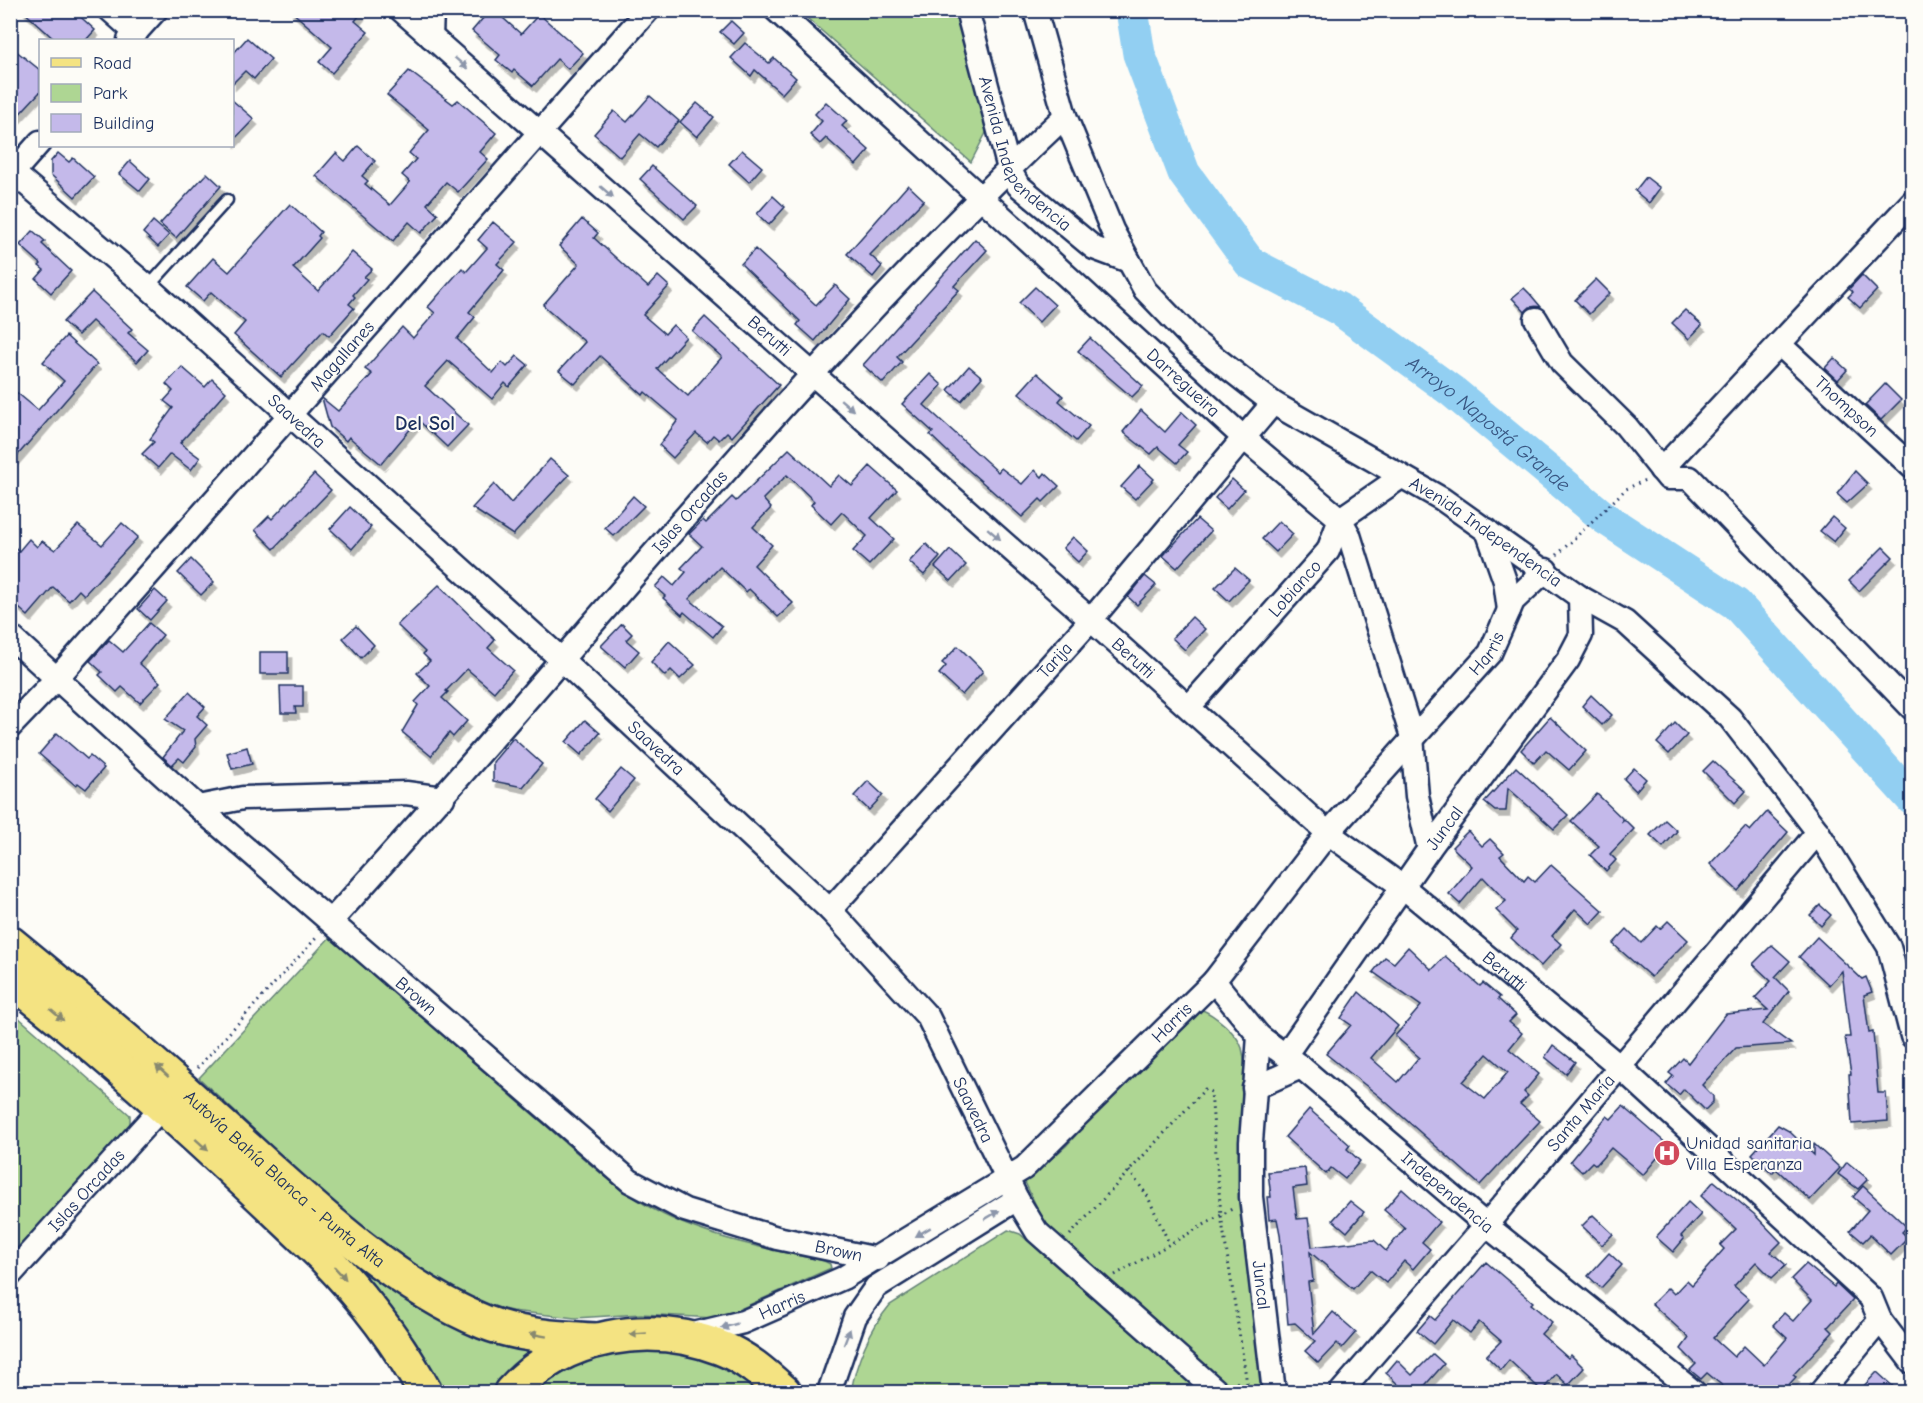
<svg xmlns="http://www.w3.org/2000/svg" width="1923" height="1403" viewBox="0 0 1923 1403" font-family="'Comic Neue',sans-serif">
<defs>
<filter id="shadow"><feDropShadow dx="3.5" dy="6" stdDeviation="0" flood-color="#0004"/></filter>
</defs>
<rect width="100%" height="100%" fill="#fdfcf7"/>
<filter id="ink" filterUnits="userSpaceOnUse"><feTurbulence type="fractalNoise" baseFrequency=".0167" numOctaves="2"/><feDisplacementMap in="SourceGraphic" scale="12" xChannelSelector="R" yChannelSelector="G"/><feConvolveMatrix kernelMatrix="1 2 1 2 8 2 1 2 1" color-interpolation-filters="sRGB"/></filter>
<g filter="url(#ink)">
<!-- green -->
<g fill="#aed693" stroke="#648278" stroke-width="1.5">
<polygon points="799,11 957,11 988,129 971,162"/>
<path d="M332,935c70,63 139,127 211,188 33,29 66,60 103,82 51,31 121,44 178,56l6,3 1,4 -93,42 -24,8 -73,-4 -66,4 -63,-7 -31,-7 -35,-19 -95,-64 -152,-143z"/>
<path d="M1200,1009c14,5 38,25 42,39 9,37 -4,77 -3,114 3,77 13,154 26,230h-33l-180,-162 -11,-14 -18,-38 22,-14 21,-18 120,-133z"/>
<polygon points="10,1010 130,1115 130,1124 125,1133 11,1258"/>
<polygon points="304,1212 550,1348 502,1382 494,1392 445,1392 415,1340"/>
<path d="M1008,1230l12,4 179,158h-348c5,-30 19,-63 39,-87z"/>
<polygon points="642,1347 700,1356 727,1367 762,1392 528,1392 585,1358"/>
</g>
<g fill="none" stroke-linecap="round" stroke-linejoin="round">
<!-- river -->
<path stroke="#92cff2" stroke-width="33" id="s1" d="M1132,10l7,44 45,119 66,90 89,46 114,83 153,127 130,85 176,195"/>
</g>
<!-- building -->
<g fill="#c4b9ea" stroke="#1b2f5e" stroke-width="1.5" fill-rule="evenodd" filter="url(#shadow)">
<polygon points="22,10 73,10 95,30 86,40 55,40"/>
<polygon points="290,10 364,10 355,21 368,32 332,73 319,62 332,47"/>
<polygon points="490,10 494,10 521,34 539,14 583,53 568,69 557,59 533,86 514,70 512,73 496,60 500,55 472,31"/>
<polygon points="731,21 744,33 734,44 720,32"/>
<polygon points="247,38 271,59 254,79 245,71 232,84 232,55"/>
<polygon points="745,43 769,63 774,58 796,78 782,94 755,70 751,76 731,58"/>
<polygon points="10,46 40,70 40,92 10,124"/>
<polygon points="409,71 453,104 458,100 496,133 480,152 488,159 458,192 446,182 427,204 438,214 421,233 409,222 393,241 316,176 336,153 345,161 358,146 375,161 362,176 368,181 365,184 390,205 410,182 402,175 416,159 409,153 429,130 387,95"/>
<polygon points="650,96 679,121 656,147 640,134 620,157 594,134 614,111 627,122"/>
<polygon points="232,100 254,119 232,142"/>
<polygon points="826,102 847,121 842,126 869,150 856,165 826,138 820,144 810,135 822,121 815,114"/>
<polygon points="697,103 714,117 697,137 680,122"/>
<polygon points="742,150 762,167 749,182 729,164"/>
<polygon points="58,153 69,162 73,158 94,177 75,197 51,175 51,161"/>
<polygon points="130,161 150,179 140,191 119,174"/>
<polygon points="652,166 697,206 684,219 640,179"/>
<polygon points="207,173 221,186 176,238 160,224"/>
<polygon points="1646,177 1660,188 1649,203 1635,191"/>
<polygon points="908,185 924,200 870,255 882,266 873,277 847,254"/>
<polygon points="773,196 785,207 769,225 757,214"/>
<polygon points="290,204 321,232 318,236 320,238 293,268 318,291 352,252 372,269 364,277 367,279 353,295 355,297 349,304 354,308 329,336 323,331 281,377 234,335 245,322 211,292 203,301 187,287 213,258 229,272"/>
<polygon points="582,219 598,233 594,238 648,287 658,276 669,286 643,315 665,334 673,325 686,337 657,369 688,396 722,357 692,331 705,317 779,385 732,437 727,432 719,440 713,435 707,442 696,433 673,458 659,445 678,420 645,392 643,395 600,356 575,384 559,371 585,342 543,305 579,264 559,246"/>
<polygon points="153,221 169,235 158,247 143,233"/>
<polygon points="493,222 517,242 497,264 504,270 469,312 475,317 457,339 493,373 502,362 507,367 517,356 528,365 509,387 505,383 492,399 448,361 425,386 468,425 447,447 418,420 381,464 349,437 346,441 330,427 322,398 338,411 372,374 365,369 402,327 413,338 435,313 428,307 462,268 466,272 487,248 478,240"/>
<polygon points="33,231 45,241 42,244 71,271 51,293 36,279 44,270 39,266 41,264 20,245"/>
<polygon points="975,239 987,250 954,286 959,290 897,357 902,362 883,383 863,365"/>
<polygon points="755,249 816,305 835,285 850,299 815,341 797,325 800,321 741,264"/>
<polygon points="1862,275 1877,290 1860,308 1848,297 1853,292 1849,289"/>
<polygon points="1596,279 1610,293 1589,314 1575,300"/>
<polygon points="1035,287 1055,305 1039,322 1019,303"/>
<polygon points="1524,288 1530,294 1541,307 1530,307 1525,312 1512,298"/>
<polygon points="92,292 132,329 128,333 148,350 137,362 92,321 78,335 63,322"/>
<polygon points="1685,310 1702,325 1689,339 1672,323"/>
<polygon points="66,336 97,364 10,464 10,387 38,410 64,381 43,362"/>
<polygon points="1090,338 1143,386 1132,397 1078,351"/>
<polygon points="1834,358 1847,370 1838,380 1825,368"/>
<polygon points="969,366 982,377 961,401 948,390"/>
<polygon points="182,367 205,387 212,379 226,392 180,443 200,458 191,470 170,454 158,468 142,454 154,442 150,439 173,408 164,401 173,391 166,384"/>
<polygon points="1037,373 1063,396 1059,401 1089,426 1076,441 1019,393"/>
<polygon points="930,374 942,385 924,405 998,472 1001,468 1022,484 1035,470 1042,477 1045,473 1059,486 1043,502 1040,499 1022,517 949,453 930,435 933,432 902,404"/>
<polygon points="1885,384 1901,400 1881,420 1865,405"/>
<polygon points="1141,410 1165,432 1182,412 1196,425 1178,445 1187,452 1177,463 1158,447 1151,454 1123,432"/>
<polygon points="789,449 829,486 839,475 852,486 870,466 897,490 871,518 894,539 869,565 853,551 867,536 842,512 831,524 811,505 814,501 787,475 763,499 771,508 753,527 772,545 754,565 793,603 778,617 749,589 746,592 720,567 689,599 722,626 713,637 684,612 682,615 663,598 665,596 655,587 664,577 674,586 686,572 681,568 702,546 689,534 703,520 706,523 732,497 736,501"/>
<polygon points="550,459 569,475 513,535 472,508 494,484 511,503"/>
<polygon points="1140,466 1154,479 1135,499 1121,487"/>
<polygon points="1855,471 1868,484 1847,503 1837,494"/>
<polygon points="314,474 331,490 274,549 255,530 269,516 272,519"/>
<polygon points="1232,479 1244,490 1227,509 1215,498"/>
<polygon points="633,496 644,506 614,536 605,528"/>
<polygon points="350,507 371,527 352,549 330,529"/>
<polygon points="1832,517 1845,528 1834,542 1820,531"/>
<polygon points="1197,519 1211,531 1177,568 1163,556"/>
<polygon points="1279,521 1293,534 1276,552 1262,539"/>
<polygon points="122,523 138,537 84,595 79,590 69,601 53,587 28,616 10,600 10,543 19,551 29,539 37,547 42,541 55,550 78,525 102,545"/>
<polygon points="1073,537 1088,551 1078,562 1063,548"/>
<polygon points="926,544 940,557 924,575 909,562"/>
<polygon points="1883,547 1893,557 1859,591 1849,581"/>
<polygon points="950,550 966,565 951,581 935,567"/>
<polygon points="191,559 214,582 201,595 178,573"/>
<polygon points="1235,568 1249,580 1229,601 1215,588"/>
<polygon points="1145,576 1156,585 1137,605 1128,597"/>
<polygon points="439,585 495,640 488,648 513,670 494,692 467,669 446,691 448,692 442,698 467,721 453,737 449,733 431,756 402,732 418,705 415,702 430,686 417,673 430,661 423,654 425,652 397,625"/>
<polygon points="155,590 167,601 150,620 138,609"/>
<polygon points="1192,617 1205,629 1185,650 1172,638"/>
<polygon points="149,623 163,635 139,663 160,682 140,703 122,687 117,692 99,675 102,672 90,661 109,640 123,652"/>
<polygon points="622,624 632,634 626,640 639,651 625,667 601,646"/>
<polygon points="356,626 374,645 361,658 343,638"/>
<polygon points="669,641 695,665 680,679 671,670 665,676 651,662"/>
<polygon points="958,646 983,671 962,695 939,674 946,666 942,663"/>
<rect x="260" y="652" width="28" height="22"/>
<polygon points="280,686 303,686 303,707 295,707 296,713 281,713"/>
<polygon points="189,692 205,707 197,716 207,725 195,739 196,747 184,762 179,758 172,765 163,757 183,731 165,719"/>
<polygon points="1591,695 1612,715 1602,725 1582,706"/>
<polygon points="1550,717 1586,751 1569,770 1546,750 1534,763 1521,750"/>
<polygon points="585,720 600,733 581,755 566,742"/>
<polygon points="1675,723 1687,735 1669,754 1657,743"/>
<polygon points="57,733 87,759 90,756 104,768 86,789 78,783 76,786 39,754"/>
<polygon points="513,738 542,764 523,787 493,781 493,762"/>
<polygon points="247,747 252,764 232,769 227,753"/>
<polygon points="1713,761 1746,791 1735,803 1703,771"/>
<polygon points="1516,767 1568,815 1554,829 1508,788 1506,811 1495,811 1484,802"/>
<polygon points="1634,768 1646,779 1636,791 1624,779"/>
<polygon points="621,769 634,780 608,811 595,799"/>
<polygon points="868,781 883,795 869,810 854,796"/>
<polygon points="1597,794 1622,818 1622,821 1624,819 1634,829 1610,854 1616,860 1606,871 1590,855 1599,846 1571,821"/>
<polygon points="1767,812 1788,832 1738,891 1710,864 1745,827 1750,831"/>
<polygon points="1665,820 1677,831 1663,847 1650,835"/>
<polygon points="1468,831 1482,846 1490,839 1504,853 1500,856 1524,881 1528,876 1535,882 1551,865 1603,911 1591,924 1575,909 1552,936 1561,944 1541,966 1511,938 1517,931 1496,910 1506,901 1483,877 1460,904 1449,894 1472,866 1452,847"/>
<polygon points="1820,905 1831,915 1821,926 1810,915"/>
<polygon points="1668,921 1688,940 1651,977 1613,944 1627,929 1641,943 1657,926 1660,929"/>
<polygon points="1817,937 1862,979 1866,977 1872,992 1864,995 1869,1033 1873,1032 1878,1093 1886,1093 1888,1121 1852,1124 1849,1074 1851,1074 1845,1037 1850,1037 1842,971 1829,985 1799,957"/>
<polygon points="1772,945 1790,961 1775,977 1789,991 1763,1024 1791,1044 1736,1048 1702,1085 1713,1096 1713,1102 1705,1110 1684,1089 1679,1095 1666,1084 1673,1076 1669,1073 1683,1058 1688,1063 1726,1014 1768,1010 1755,998 1771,981 1753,964"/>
<path d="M1408,947l24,23 13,-14 35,30 3,-3 17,14 -2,2 18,16 -7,7 13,11 -13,16 30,25 -15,18 4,4 -8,8 20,17 -60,64 -101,-89 -53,-42 25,-29 -10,-7 18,-26 39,34 -27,32 27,24 21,-25 -24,-21 26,-30 -48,-34 12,-15 9,6zM1487,1054l21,18 -23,27 -22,-17z"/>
<polygon points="1553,1045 1575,1062 1566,1074 1545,1057"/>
<polygon points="1623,1106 1668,1145 1643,1175 1611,1148 1596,1165 1592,1162 1582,1172 1570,1161 1607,1116 1611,1119"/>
<polygon points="1309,1109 1350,1145 1347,1149 1360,1161 1345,1179 1331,1168 1326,1174 1285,1137"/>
<polygon points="1778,1125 1789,1131 1814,1155 1814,1144 1840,1168 1810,1200 1776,1169 1772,1173 1752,1154"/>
<polygon points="1847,1162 1868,1179 1858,1189 1838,1174"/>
<polygon points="1305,1168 1307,1186 1293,1188 1297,1219 1308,1218 1312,1247 1374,1240 1386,1251 1405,1228 1384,1210 1402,1189 1439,1222 1422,1242 1430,1249 1413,1269 1404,1261 1386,1283 1370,1270 1353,1289 1310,1252 1313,1281 1308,1282 1314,1334 1333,1312 1356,1332 1342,1348 1337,1343 1318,1363 1305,1351 1315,1341 1295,1323 1288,1324 1280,1234 1277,1219 1269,1220 1267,1197 1271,1197 1268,1172"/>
<polygon points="1714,1181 1754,1214 1781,1242 1771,1252 1786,1265 1772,1278 1756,1262 1734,1286 1749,1299 1713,1338 1734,1357 1744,1346 1764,1365 1787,1338 1773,1325 1784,1313 1793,1321 1812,1300 1791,1279 1806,1264 1834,1287 1836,1284 1853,1300 1828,1327 1833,1332 1793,1375 1796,1377 1782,1392 1730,1392 1707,1373 1701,1379 1690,1370 1696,1364 1681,1349 1689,1338 1652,1304 1668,1288 1674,1294 1687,1280 1692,1285 1724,1249 1720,1245 1736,1229 1701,1196"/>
<polygon points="1863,1186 1907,1227 1902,1232 1908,1238 1891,1255 1870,1235 1863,1242 1850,1231 1868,1210 1853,1197"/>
<polygon points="1350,1201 1364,1212 1347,1232 1333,1220"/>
<polygon points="1688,1202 1701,1214 1681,1236 1684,1239 1673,1252 1656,1237"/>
<polygon points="1593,1215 1613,1234 1602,1245 1582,1226"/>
<polygon points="1609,1253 1622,1265 1601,1288 1588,1276"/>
<polygon points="1486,1262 1533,1302 1531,1304 1552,1322 1541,1334 1568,1358 1571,1355 1584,1368 1568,1385 1556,1374 1542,1391 1509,1360 1501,1370 1486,1356 1501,1341 1479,1322 1470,1333 1453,1320 1433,1344 1417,1331 1430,1316 1435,1320"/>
<polygon points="1433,1354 1444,1364 1419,1392 1406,1392 1386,1373 1397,1360 1412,1375"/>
<polygon points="1877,1372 1899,1392 1858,1392"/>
</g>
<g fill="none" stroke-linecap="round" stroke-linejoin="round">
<defs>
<polyline id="service" points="148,287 227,200"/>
<g id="minor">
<polyline points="110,10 136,33"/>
<path id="s2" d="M401,10l690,610 237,213 75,54 216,179 252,232 9,22 -59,72"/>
<path id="s3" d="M776,10l469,429 95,80 9,16 63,202 5,59 12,53"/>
<path id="s4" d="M967,10l42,159 9,16 76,63 35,13"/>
<path id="s5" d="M1035,10l30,106 47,114 33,60 50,52 78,61 169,96 138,98 45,25 105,96 88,114 71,115 23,89"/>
<polyline points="431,37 432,10"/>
<polyline points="129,40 156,10"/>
<path id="s6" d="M10,170l138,117 413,372 269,251 98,107 89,182 20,33 181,160"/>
<polyline points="10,176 40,142"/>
<polyline points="1536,319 1562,363 1626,426 1668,478 1690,478 1912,708"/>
<path id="s7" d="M1779,344l133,123"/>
<polyline points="1661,470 1912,202"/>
<polyline points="1487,530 1505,581 1509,610"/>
<path id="s8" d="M10,636l188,171 432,374 55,29 92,28 101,21"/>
<path id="s9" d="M1189,707l139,-156 12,-32 61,-42"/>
<path id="s10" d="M10,727l47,-49 591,-668"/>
<polyline points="198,807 243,798 406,793 443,798"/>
<path id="s11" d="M830,910l261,-290 182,-217"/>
<path id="s12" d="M331,921c245,-268 469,-557 734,-805"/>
<path id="s13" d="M1214,981l45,55 42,31 185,158 208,167"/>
<path id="s14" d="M1259,1036l-8,106v55l23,195"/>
<path id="s15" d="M1286,1054l143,-205 139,-189 13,-25 -1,-38"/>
<polyline points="1254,1088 1301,1067"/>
<path id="s16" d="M10,1275l152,-168"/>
<polyline points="1880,1320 1912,1362"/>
<path id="s17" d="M689,1335l54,-13 100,-44 181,-110 190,-187 114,-148 162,-180 23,-52 33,-31"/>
<polyline points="829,1392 855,1317 876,1287 1017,1199"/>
<path id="s18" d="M1341,1392l145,-167 332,-393"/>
</g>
<g id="primary">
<path id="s19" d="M10,943c71,58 140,116 207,178 77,69 170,162 267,201 36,14 74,16 112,18"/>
<path d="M10,979c110,85 213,181 313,277 40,41 75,86 102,136"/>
<path d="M511,1392c52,-58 139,-72 210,-44 24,9 44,27 63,44"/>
</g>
</defs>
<!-- service casing -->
<use href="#service" stroke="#1b2f5e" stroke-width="15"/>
<!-- minor casing -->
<use href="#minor" stroke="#1b2f5e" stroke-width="27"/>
<!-- primary casing -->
<use href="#primary" stroke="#1b2f5e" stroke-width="38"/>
<!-- path -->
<g stroke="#1b2f5e" stroke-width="3" stroke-dasharray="1.5 4.5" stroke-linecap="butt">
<polyline points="1557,555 1626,489 1645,480"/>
<polyline points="197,1068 318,936"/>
<polyline points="1129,1171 1147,1195 1169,1243"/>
<polyline points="1070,1235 1205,1089 1211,1092 1221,1215 1248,1390"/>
<polyline points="1115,1275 1232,1209"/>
<polyline points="1236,1382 1248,1392"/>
</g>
<!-- service -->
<use href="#service" stroke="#fdfcf7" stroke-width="10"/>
<!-- minor -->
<use href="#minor" stroke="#fdfcf7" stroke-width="22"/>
<!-- primary -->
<use href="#primary" stroke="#f4e382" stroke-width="33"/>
</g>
<!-- one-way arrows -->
<defs><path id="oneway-solid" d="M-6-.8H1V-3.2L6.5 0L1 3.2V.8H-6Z" transform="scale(1.5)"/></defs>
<g fill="#8c96aa">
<use href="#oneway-solid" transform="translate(461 63) rotate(41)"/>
<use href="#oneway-solid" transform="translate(607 192) rotate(41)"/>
<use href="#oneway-solid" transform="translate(847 405) rotate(41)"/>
<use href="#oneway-solid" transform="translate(994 534) rotate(41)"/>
<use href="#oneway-solid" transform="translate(992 1215) rotate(-31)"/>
<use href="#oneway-solid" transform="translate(923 1232) rotate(149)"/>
<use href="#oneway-solid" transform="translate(729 1326) rotate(164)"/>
<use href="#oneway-solid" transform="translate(847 1337) rotate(-69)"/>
</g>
<g fill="#888970">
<use href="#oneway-solid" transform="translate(57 1015) rotate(40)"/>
<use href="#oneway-solid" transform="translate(162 1071) rotate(-138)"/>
<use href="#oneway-solid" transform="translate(202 1145) rotate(42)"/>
<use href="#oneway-solid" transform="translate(340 1273) rotate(47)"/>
<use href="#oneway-solid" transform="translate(638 1334) rotate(177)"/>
<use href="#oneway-solid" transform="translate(538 1335) rotate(-170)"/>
</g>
</g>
<!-- icons -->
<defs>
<symbol id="hospital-disc" viewBox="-11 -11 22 22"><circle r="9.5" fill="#d1495b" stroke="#fdfcf7"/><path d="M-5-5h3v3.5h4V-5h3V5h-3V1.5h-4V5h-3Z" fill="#fff"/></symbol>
</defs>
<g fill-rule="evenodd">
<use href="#hospital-disc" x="1652" y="1138" width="30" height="30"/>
</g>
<g text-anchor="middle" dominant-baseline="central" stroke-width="4.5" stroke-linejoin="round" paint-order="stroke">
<!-- street labels -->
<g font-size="18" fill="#1b2f5e" stroke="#fdfcf7">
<text stroke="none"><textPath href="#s4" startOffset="159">Avenida Independencia</textPath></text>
<text stroke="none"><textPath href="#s2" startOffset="492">Berutti</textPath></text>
<text stroke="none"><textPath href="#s10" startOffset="498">Magallanes</textPath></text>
<text stroke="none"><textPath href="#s3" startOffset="552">Darregueira</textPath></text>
<text stroke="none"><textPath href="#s7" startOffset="92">Thompson</textPath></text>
<text stroke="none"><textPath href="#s6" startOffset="381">Saavedra</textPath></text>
<text stroke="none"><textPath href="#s12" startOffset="544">Islas Orcadas</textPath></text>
<text stroke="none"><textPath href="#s5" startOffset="722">Avenida Independencia</textPath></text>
<text stroke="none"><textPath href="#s9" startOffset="159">Lobianco</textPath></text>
<text stroke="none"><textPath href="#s17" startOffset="1070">Harris</textPath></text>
<text stroke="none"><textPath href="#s2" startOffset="978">Berutti</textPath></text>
<text stroke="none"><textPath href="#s11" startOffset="336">Tarija</textPath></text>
<text stroke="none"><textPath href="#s6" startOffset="867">Saavedra</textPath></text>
<text stroke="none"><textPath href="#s15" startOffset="276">Juncal</textPath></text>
<text stroke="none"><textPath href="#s2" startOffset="1464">Berutti</textPath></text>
<text stroke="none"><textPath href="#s8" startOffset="543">Brown</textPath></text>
<text stroke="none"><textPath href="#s17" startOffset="584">Harris</textPath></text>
<text stroke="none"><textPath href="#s6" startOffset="1353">Saavedra</textPath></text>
<text stroke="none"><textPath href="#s18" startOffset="368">Santa María</textPath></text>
<text stroke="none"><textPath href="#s19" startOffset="362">Autovía Bahía Blanca - Punta Alta</textPath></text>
<text stroke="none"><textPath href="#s16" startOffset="114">Islas Orcadas</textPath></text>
<text stroke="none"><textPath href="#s13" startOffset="316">Independencia</textPath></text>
<text stroke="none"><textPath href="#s8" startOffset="1047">Brown</textPath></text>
<text stroke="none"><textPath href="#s14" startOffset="250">Juncal</textPath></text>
<text stroke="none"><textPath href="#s17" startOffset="98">Harris</textPath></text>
</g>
<!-- poi labels -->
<g font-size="18" fill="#1b2f5e" stroke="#fdfcf7" text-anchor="start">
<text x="1686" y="1143">Unidad sanitaria<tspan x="1686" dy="21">Villa Esperanza</tspan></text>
</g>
<!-- neighbourhood labels -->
<g font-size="20" font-weight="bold" fill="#1b2f5e" stroke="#fdfcf7">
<text x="425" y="423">Del Sol</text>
</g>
<!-- water labels -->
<g font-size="20" font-style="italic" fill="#395783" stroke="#fdfcf7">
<text stroke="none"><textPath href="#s1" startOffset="572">Arroyo Napostá Grande</textPath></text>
</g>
</g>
<!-- margin -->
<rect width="1923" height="1403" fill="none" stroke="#fdfcf7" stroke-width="36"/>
<rect x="18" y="18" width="1887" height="1367" fill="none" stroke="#1b2f5e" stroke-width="2" filter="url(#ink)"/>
<!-- legend -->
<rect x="39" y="39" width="195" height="108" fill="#fdfcf7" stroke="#a3aaba" stroke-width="1.5"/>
<rect x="51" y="58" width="30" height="9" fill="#f4e382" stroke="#a3aaba" stroke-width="1.5"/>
<text x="93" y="69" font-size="18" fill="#1b2f5e">Road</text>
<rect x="51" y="84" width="30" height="18" fill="#aed693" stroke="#a3aaba" stroke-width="1.5"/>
<text x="93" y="99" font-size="18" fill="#1b2f5e">Park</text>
<rect x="51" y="114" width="30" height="18" fill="#c4b9ea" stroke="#a3aaba" stroke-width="1.5"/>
<text x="93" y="129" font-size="18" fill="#1b2f5e">Building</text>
</svg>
